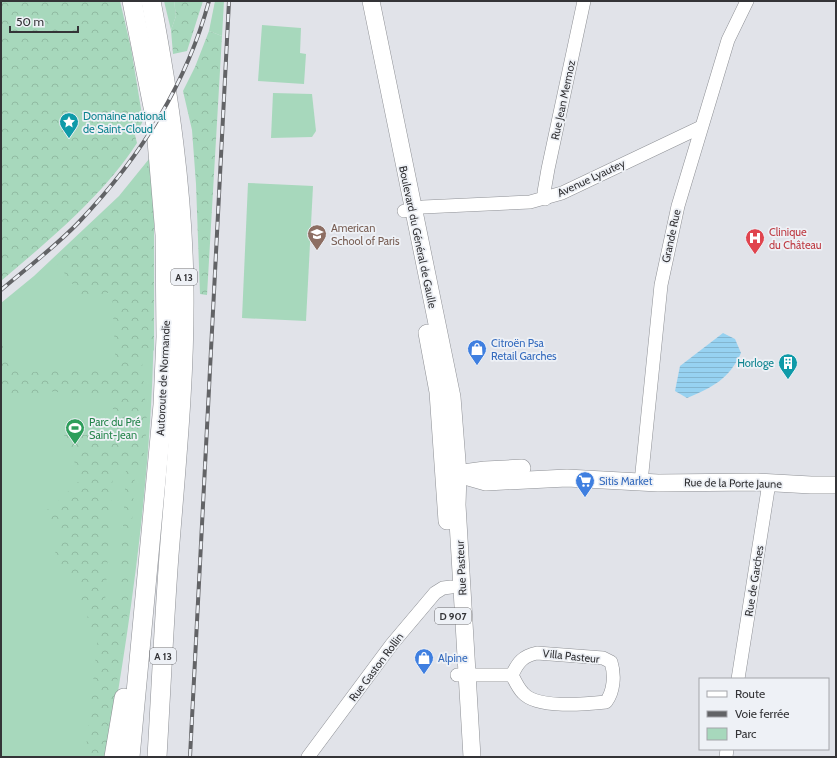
<svg xmlns="http://www.w3.org/2000/svg" width="837" height="758" viewBox="0 0 837 758" font-family="Cabin,sans-serif">
<defs>
<pattern id="forest-crowns" width="20" height="18" patternUnits="userSpaceOnUse"><rect width="20" height="18" fill="#a7d8bc"/><path d="M2 6a3 3 0 1 1 6 0M12 15a3 3 0 1 1 6 0" fill="none" stroke="#90baa2"/></pattern>
<pattern id="water-rules" width="6" height="5" patternUnits="userSpaceOnUse"><rect width="6" height="5" fill="#97d2f1"/><path d="M0 2.5h6" fill="none" stroke="#83b5cf"/></pattern>
</defs>
<rect width="100%" height="100%" fill="#e1e3e9"/>
<!-- green -->
<g fill="#a7d8bc">
<polygon points="164,1 174,1 176,16 171,30"/>
<polygon points="215,1 224,1 222,36 209,31"/>
<polygon points="262,25 301,28 300,53 306,54 304,84 258,81"/>
<polygon points="273,93 312,94 316,131 312,137 271,138"/>
<path d="M149,159c6,44 5,89 5,133 1,156 -20,311 -47,465h-106v-454l33,-27 85,-80z"/>
<polygon points="248,183 313,186 306,321 242,318"/>
</g>
<!-- forest -->
<g fill="url(#forest-crowns)" fill-rule="evenodd">
<path d="M1,1h119l11,47 12,73 -8,14 2,8c-36,55 -87,96 -136,138z"/>
<polygon points="174,1 203,1 187,51 173,54 171,30 176,16"/>
<polygon points="209,31 222,36 207,295 200,294 196,184 192,130 183,91 195,67"/>
<path d="M149,164l5,58v128l-12,12 5,61 -3,32 -9,17 -7,115 1,19 -24,151h-20l13,-121 -13,-11 4,-13 -13,-9 5,-7 -2,-13 -17,-12 -10,-12 9,-18 -1,-11 -16,-19 7,-3 30,-29 -17,-44h51l-3,-37 -65,-7 -2,4 -44,-1v-50l22,30 22,-4 71,1 -4,-79 -29,6 -27,-36 72,-71zM126,469l-7,134h-14l8,-131z"/>
</g>
<!-- water -->
<path fill="url(#water-rules)" d="M723,333l12,6 6,14c-12,26 -28,34 -54,45l-12,-7 5,-25z"/>
<g fill="none" stroke-linecap="round" stroke-linejoin="round">
<defs>
<g id="minor">
<polyline points="545,199 544,192 548,169 584,1"/>
<polyline points="404,211 423,207 530,202 562,193 701,127"/>
<polyline points="641,482 661,285 678,206 728,40 747,1"/>
<path d="M537,653l66,5 8,4c4,13 3,29 -5,40 -19,2 -69,7 -83,-9 -5,-5 -8,-12 -11,-18 6,-13 11,-19 25,-22z"/>
<polyline points="457,675 512,675"/>
<polyline points="738,679 769,483"/>
<polyline points="308,757 392,644 435,593 443,588 451,587"/>
<polyline points="726,757 727,749"/>
</g>
<g id="major">
<polyline points="371,1 452,397 458,474 457,505 472,757"/>
<polyline points="427,333 438,392 447,521"/>
<polyline points="463,473 485,470 522,468"/>
<polyline points="458,474 486,482 567,478 658,483 757,482 811,485 836,485"/>
</g>
<g id="highway">
<path d="M151,1c18,95 32,191 33,288 1,89 -8,177 -15,266 -5,67 -8,135 -12,202"/>
<polyline points="114,757 124,698"/>
<polyline points="130,757 163,405 166,337 165,235 155,117 132,1"/>
</g>
</defs>
<!-- minor casing -->
<use href="#minor" stroke="#8e9095" stroke-width="14"/>
<!-- major casing -->
<use href="#major" stroke="#8e9095" stroke-width="18"/>
<!-- highway casing -->
<use href="#highway" stroke="#8e9095" stroke-width="20"/>
<!-- minor -->
<use href="#minor" stroke="#fff" stroke-width="13"/>
<!-- major -->
<use href="#major" stroke="#fff" stroke-width="17"/>
<!-- highway -->
<use href="#highway" stroke="#fff" stroke-width="19"/>
<defs>
<g id="rail">
<path d="M1,290c26,-22 54,-43 78,-68 60,-63 107,-137 130,-221"/>
<polyline points="190,757 229,1"/>
</g>
</defs>
<!-- rail casing -->
<use href="#rail" stroke="#626366" stroke-width="4"/>
<!-- rail -->
<use href="#rail" stroke="#eef1f6" stroke-width="2.5" stroke-dasharray="8" stroke-linecap="butt"/>
</g>
<!-- icons -->
<defs>
<symbol id="sight-pin" viewBox="-11 -11 22 30"><path d="M0 17L-7.5 6A9.5 9.5 0 1 1 7.5 6Z" fill="#0f9aa8" stroke="#eef1f6"/><path d="M0-6L1.8-2.2L6-1.7L2.9 1.2L3.7 5.4L0 3.3L-3.7 5.4L-2.9 1.2L-6-1.7L-1.8-2.2Z" fill="#fff"/></symbol>
<symbol id="school-pin" viewBox="-11 -11 22 30"><path d="M0 17L-7.5 6A9.5 9.5 0 1 1 7.5 6Z" fill="#8d6e63" stroke="#eef1f6"/><path d="M0-5L7-2L0 1L-7-2ZM-4 1L0 2.5L4 1V4Q0 6-4 4Z" fill="#fff"/></symbol>
<symbol id="hospital-pin" viewBox="-11 -11 22 30"><path d="M0 17L-7.5 6A9.5 9.5 0 1 1 7.5 6Z" fill="#e0444e" stroke="#eef1f6"/><path d="M-5-5h3v3.5h4V-5h3V5h-3V1.5h-4V5h-3Z" fill="#fff"/></symbol>
<symbol id="shop-pin" viewBox="-11 -11 22 30"><path d="M0 17L-7.5 6A9.5 9.5 0 1 1 7.5 6Z" fill="#3f7fe0" stroke="#eef1f6"/><path d="M-5-2.5h2.3a2.7 3.5 0 0 1 5.4 0H5L5.5 6h-11ZM-1.5-2.5h3a1.5 2.3 0 0 0-3 0Z" fill="#fff"/></symbol>
<symbol id="building-pin" viewBox="-11 -11 22 30"><path d="M0 17L-7.5 6A9.5 9.5 0 1 1 7.5 6Z" fill="#0f9aa8" stroke="#eef1f6"/><path d="M-4-6H4V6H1V3H-1V6H-4ZM-2.5-4.3h1.7v1.8h-1.7ZM.8-4.3h1.7v1.8H.8ZM-2.5-1h1.7V.8h-1.7ZM.8-1h1.7V.8H.8Z" fill="#fff"/></symbol>
<symbol id="stadium-pin" viewBox="-11 -11 22 30"><path d="M0 17L-7.5 6A9.5 9.5 0 1 1 7.5 6Z" fill="#2e9e5b" stroke="#eef1f6"/><path d="M0-5a6.5 5 0 1 0 0 10a6.5 5 0 1 0 0-10ZM-3.5-1.8h7v3.6h-7Z" fill="#fff"/></symbol>
<symbol id="supermarket-pin" viewBox="-11 -11 22 30"><path d="M0 17L-7.5 6A9.5 9.5 0 1 1 7.5 6Z" fill="#3f7fe0" stroke="#eef1f6"/><path d="M-6-5.5h2.5l.6 2H6L4.5 2H-2.5L-4.4-4H-6ZM-1.5 3.2a1.3 1.3 0 1 0 .1 0ZM3 3.2a1.3 1.3 0 1 0 .1 0Z" fill="#fff"/></symbol>
</defs>
<g fill-rule="evenodd">
<use href="#sight-pin" x="58" y="111" width="22" height="30"/>
<use href="#school-pin" x="306" y="223" width="22" height="30"/>
<use href="#hospital-pin" x="744" y="227" width="22" height="30"/>
<use href="#shop-pin" x="466" y="338" width="22" height="30"/>
<use href="#building-pin" x="777" y="352" width="22" height="30"/>
<use href="#stadium-pin" x="64" y="417" width="22" height="30"/>
<use href="#supermarket-pin" x="574" y="470" width="22" height="30"/>
<use href="#shop-pin" x="413" y="647" width="22" height="30"/>
</g>
<g text-anchor="middle" dominant-baseline="central" stroke-width="3.5" stroke-linejoin="round" paint-order="stroke">
<!-- shield labels -->
<g fill="#eef1f6" stroke="#6c6d70" stroke-width="1">
<rect x="171" y="269" width="26" height="16" rx="3"/>
<rect x="435" y="608" width="36" height="16" rx="3"/>
<rect x="150" y="648" width="26" height="16" rx="3"/>
</g>
<g font-size="10" font-weight="bold" fill="#343437">
<text x="184" y="277">A 13</text>
<text x="453" y="616">D 907</text>
<text x="163" y="656">A 13</text>
</g>
<!-- street labels -->
<g font-size="11" fill="#343437" stroke="#eef1f6">
<text transform="translate(563 100) rotate(-78)">Rue Jean Mermoz</text>
<text transform="translate(591 178) rotate(-25)">Avenue Lyautey</text>
<text transform="translate(671 236) rotate(-78)">Grande Rue</text>
<text transform="translate(418 237) rotate(78)">Boulevard du Général de Gaulle</text>
<text transform="translate(163 378) rotate(-87)">Autoroute de Normandie</text>
<text transform="translate(733 483) rotate(1)">Rue de la Porte Jaune</text>
<text transform="translate(461 568) rotate(-93)">Rue Pasteur</text>
<text transform="translate(754 581) rotate(-81)">Rue de Garches</text>
<text transform="translate(571 656) rotate(6)">Villa Pasteur</text>
<text transform="translate(376 667) rotate(-53)">Rue Gaston Rollin</text>
</g>
<!-- culture labels -->
<g font-size="11" fill="#0d838f" stroke="#eef1f6" text-anchor="start">
<text x="83" y="116">Domaine national<tspan x="83" dy="13">de Saint-Cloud</tspan></text>
<text x="774" y="363" text-anchor="end">Horloge</text>
</g>
<!-- education labels -->
<g font-size="11" fill="#785e54" stroke="#eef1f6" text-anchor="start">
<text x="331" y="228">American<tspan x="331" dy="13">School of Paris</tspan></text>
</g>
<!-- health labels -->
<g font-size="11" fill="#be3a42" stroke="#eef1f6" text-anchor="start">
<text x="769" y="232">Clinique<tspan x="769" dy="13">du Château</tspan></text>
</g>
<!-- shop labels -->
<g font-size="11" fill="#366cbe" stroke="#eef1f6" text-anchor="start">
<text x="491" y="343">Citroën Psa<tspan x="491" dy="13">Retail Garches</tspan></text>
<text x="599" y="481">Sitis Market</text>
<text x="438" y="658">Alpine</text>
</g>
<!-- leisure labels -->
<g font-size="11" fill="#27864d" stroke="#eef1f6" text-anchor="start">
<text x="89" y="422">Parc du Pré<tspan x="89" dy="13">Saint-Jean</tspan></text>
</g>
</g>
<!-- border -->
<rect width="837" height="758" fill="none" stroke="#343437" stroke-width="4"/>
<!-- legend -->
<rect x="699" y="678" width="130" height="72" fill="#eef1f6" stroke="#a4a5aa"/>
<rect x="707" y="691" width="20" height="6" fill="#ffffff" stroke="#a4a5aa"/>
<text x="735" y="698" font-size="12" fill="#343437">Route</text>
<rect x="707" y="711" width="20" height="6" fill="#626366" stroke="#a4a5aa"/>
<text x="735" y="718" font-size="12" fill="#343437">Voie ferrée</text>
<rect x="707" y="728" width="20" height="12" fill="#a7d8bc" stroke="#a4a5aa"/>
<text x="735" y="738" font-size="12" fill="#343437">Parc</text>
<!-- scale -->
<path d="M10 26v6h68v-6" fill="none" stroke="#343437" stroke-width="2"/>
<text x="16" y="26" font-size="12" fill="#343437" stroke="#eef1f6" stroke-width="3" paint-order="stroke">50 m</text>
</svg>
